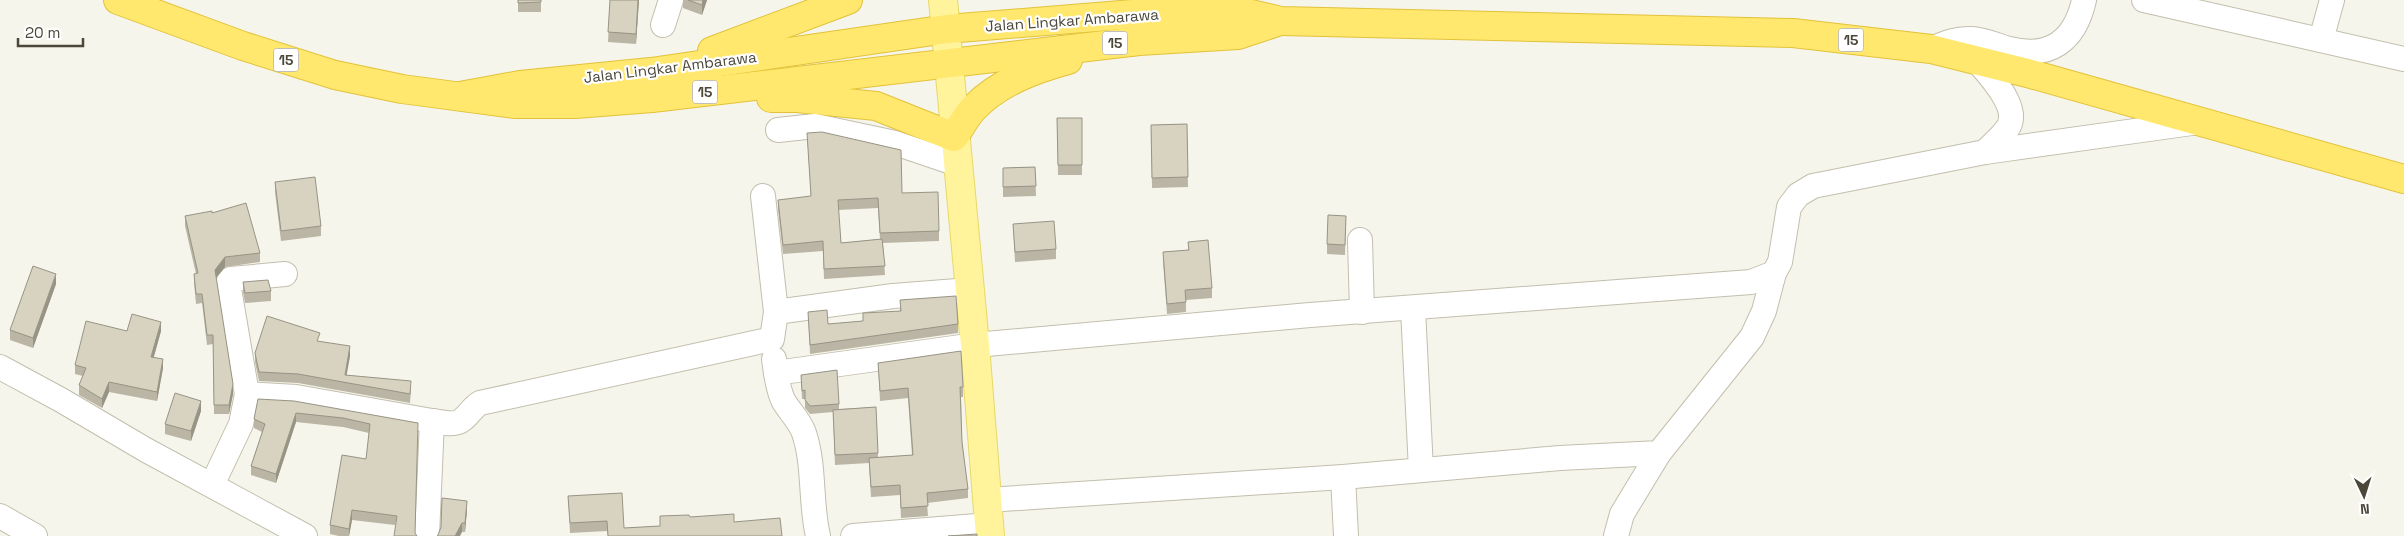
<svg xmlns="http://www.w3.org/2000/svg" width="2404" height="536" viewBox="0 0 2404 536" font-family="'Space Grotesk',sans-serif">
<rect width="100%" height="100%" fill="#f6f5eb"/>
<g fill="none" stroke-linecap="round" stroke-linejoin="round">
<defs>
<g id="minor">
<polyline points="2144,0 2404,59"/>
<polyline points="663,25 671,0"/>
<polyline points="2321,40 2332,0"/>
<path d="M1931,49c14,-6 25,-11 41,-10 13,1 24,6 37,10 41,10 66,-8 75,-49"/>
<path d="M1978,62c12,14 41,44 31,64 -6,10 -16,18 -24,26"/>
<polyline points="778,130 815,126 895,143 957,164"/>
<polyline points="1360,240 1362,312"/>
<polyline points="1413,309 1421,470"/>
<polyline points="776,312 893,296 970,290"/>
<path d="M774,359c2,14 3,28 9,41 6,11 17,21 21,33 11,33 6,69 14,103"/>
<polyline points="0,367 61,400 146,450 305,536"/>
<polyline points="776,373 975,345 1310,315 1751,282 1774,273 1780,262 1789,207 1798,195 1813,186 1985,152 2199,122"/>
<polyline points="247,394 228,283 231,279 285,274"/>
<polyline points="1343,477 1346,536"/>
<path d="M212,485l29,-61 6,-30 49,3 136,24c9,1 23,5 30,-1 7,-5 10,-12 18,-17l292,-64 4,-27 -13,-116"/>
<polyline points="987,500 1343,477 1560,458 1659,453 1752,337 1764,311 1774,273"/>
<polyline points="0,516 35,536"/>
<polyline points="427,536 432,421"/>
<polyline points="853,536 989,525"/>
<polyline points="1616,536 1622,514 1659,453"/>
</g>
<polyline id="major" points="943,0 975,345 990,536"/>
<g id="highway">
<polyline points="118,0 243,46 335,75 402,89 514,104 575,104 652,98 1139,41 1238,35 1280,21"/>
<polyline points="712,51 848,0"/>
<polyline points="460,96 520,85 651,72 947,29 1133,14 1238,11 1281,21 1793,33 1931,49 2031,74 2404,179"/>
<path d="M771,98h26l79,8 78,31c6,-9 12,-21 20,-29 25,-26 61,-39 94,-48"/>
</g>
</defs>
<!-- minor casing -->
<use href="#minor" stroke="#c2bfad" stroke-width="26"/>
<!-- major casing -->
<use href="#major" stroke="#e7d868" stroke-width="30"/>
<!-- highway casing -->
<use href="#highway" stroke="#e2c23a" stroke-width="30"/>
<!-- minor -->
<use href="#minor" stroke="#fff" stroke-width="24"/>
<!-- major -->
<use href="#major" stroke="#fff49b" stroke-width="28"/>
<!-- highway -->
<use href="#highway" stroke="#ffe86d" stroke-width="28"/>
</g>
<!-- wall -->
<g fill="#bab5a5" fill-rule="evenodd">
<rect x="518" y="0" width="23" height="12"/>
<polygon points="610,0 639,0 636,44 608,42"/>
<polygon points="683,0 707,0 702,15 683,8"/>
<polygon points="1057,118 1082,118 1082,175 1058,175"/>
<polygon points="1187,124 1188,187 1152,188 1151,125"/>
<path d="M807,133l95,60 37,38v10l-56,2 2,32 -61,4 -1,-28 -40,3 -5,-45v-9l33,-3zM878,208l2,31 -39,4 -3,-33z"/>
<polygon points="1035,167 1036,196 1003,197 1003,168"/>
<polygon points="275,182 321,226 321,236 281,241 275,192"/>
<polygon points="212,213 260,253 260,262 225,267 216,278 233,394 229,414 214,414 213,344 207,345 202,303 196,304 194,283 194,274 196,274 185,226 185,216"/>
<polygon points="1346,216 1345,255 1327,254 1327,244"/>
<polygon points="1013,224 1056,249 1056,259 1015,262"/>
<polygon points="1188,242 1212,288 1212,298 1186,300 1186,312 1167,314 1163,261 1163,252 1188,250"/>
<polygon points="243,282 271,291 271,301 245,303 243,292"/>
<polygon points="56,284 33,348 10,340 10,330"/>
<polygon points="900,300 958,324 958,333 810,354 808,312 828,324 863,321 900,311"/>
<polygon points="127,331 161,331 154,357 163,368 157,401 109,392 102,408 79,395 79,385 83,376 75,374 75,365"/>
<polygon points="320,341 350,356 346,375 411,390 410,403 298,383 259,381 255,362 255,353"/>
<polygon points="878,363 963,387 963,397 961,397 962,442 968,489 968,498 927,503 928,516 901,518 900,495 871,497 869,463 835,465 833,412 810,414 805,408 805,399 802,399 801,375 839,404 839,409 876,407 878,457 912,455 908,398 880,401"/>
<polygon points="258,399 418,423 395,525 352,520 349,536 339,536 330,534 330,525 366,459 369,433 343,427 296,422 276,483 251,475 251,466 262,432 254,428 254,419"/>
<polygon points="201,411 191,441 165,434 165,424"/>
<polygon points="568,496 624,528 660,526 660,516 690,517 734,522 782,536 608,536 607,531 570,533"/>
<polygon points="467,510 465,532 462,532 437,536"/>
</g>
<!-- shaded-wall -->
<g fill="#979486">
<polygon points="638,0 639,0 636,44 636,34"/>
<polygon points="703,0 707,0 702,15 702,5"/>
<polygon points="225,257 225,267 215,279 215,270"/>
<polygon points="56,274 56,284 33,348 33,338"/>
<polygon points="161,322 161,331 151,366 151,357"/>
<polygon points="350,346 350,356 345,384 345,375"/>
<polygon points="163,359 163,368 157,401 157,392"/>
<polygon points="109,382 109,392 102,408 102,399"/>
<polygon points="233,384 233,394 229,414 229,405"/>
<polygon points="201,401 201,411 191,441 191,431"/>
<polygon points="296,413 296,422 276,483 276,474"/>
<polygon points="467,501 467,510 465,532 465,523"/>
<polygon points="352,510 352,520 349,536 349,529"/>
<polygon points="462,523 462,532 460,536 455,536"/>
</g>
<!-- building -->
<g fill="#d8d3c0" stroke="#979486">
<polygon points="518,0 541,0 541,2 518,3"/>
<polygon points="610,0 638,0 636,34 608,32"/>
<polygon points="688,0 703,0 702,5"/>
<polygon points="1057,118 1082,118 1082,165 1058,165"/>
<polygon points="1187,124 1188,177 1152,178 1151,125"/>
<polygon points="822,132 901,150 902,193 938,192 939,231 880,233 878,198 838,200 841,243 882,239 885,266 824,269 823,241 783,245 778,200 811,196 807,133"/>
<polygon points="1035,167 1036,186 1003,187 1003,168"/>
<polygon points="315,177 321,226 281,231 275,182"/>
<polygon points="246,203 260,253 225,257 215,270 233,384 229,405 214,405 213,335 207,335 202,294 196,294 194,274 198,273 185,216 212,211 212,213"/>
<polygon points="1328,215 1346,216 1345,245 1327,244"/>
<polygon points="1054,221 1056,249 1015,252 1013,224"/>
<polygon points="1208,240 1212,288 1185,290 1186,302 1167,304 1163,252 1189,250 1188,242"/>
<polygon points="33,266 56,274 33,338 10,330"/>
<polygon points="268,280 271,291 245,293 243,282"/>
<polygon points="956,296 958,324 810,345 808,312 827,310 828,324 863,321 863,313 901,311 900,300"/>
<polygon points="132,314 161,322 151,357 163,359 157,392 109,382 102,399 79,385 86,368 75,365 86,321 127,331"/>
<polygon points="267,316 320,333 317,341 350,346 345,375 411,381 410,394 298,374 259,372 255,353"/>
<polygon points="961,351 963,387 960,387 962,442 968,489 927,493 928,506 901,508 900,485 871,487 869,458 913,455 908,388 880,391 878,363"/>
<polygon points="837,370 839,404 810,406 805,400 805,390 802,391 801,375"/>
<polygon points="175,393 201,401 191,431 165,424"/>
<polygon points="258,399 294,401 418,423 415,533 417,536 394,536 397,516 352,510 349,529 330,525 342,455 366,459 370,424 343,418 296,413 276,474 251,466 265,424 254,419"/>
<polygon points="876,407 878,453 835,455 833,410"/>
<polygon points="622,493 624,528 660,526 660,516 689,515 690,517 734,514 734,522 780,518 782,536 608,536 607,521 570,523 568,496"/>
<polygon points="442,498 467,501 465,523 462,523 455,536 437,536 438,535 441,527"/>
<polygon points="977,534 977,536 948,536"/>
</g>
<g text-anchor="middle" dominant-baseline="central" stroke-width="4.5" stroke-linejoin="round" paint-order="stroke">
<!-- shield labels -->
<g fill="#fff" stroke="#817e74" stroke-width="1">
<rect x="1838.5" y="28.5" width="25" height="23" rx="4"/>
<rect x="1102.5" y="31.5" width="25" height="23" rx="4"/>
<rect x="273.5" y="48.5" width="25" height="23" rx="4"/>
<rect x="692.5" y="80.5" width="25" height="23" rx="4"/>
</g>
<g font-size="14" font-weight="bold" fill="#4b4739">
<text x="1851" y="40">15</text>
<text x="1115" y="43">15</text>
<text x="286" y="60">15</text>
<text x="705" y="92">15</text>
</g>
<!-- street labels -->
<g font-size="15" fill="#4b4739" stroke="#fff">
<text transform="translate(1072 20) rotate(-4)">Jalan Lingkar Ambarawa</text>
<text transform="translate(670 67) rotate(-7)">Jalan Lingkar Ambarawa</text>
</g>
</g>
<!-- north arrow -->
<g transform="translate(2364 496) rotate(176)" stroke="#ffffff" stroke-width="4" paint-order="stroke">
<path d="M0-4L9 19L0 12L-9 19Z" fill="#4b4739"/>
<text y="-8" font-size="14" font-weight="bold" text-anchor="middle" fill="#4b4739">N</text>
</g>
<!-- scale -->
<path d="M18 38v8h65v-8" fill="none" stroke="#4b4739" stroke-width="2.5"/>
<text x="25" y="38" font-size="15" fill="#4b4739" stroke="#ffffff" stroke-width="4" paint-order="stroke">20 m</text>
</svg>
